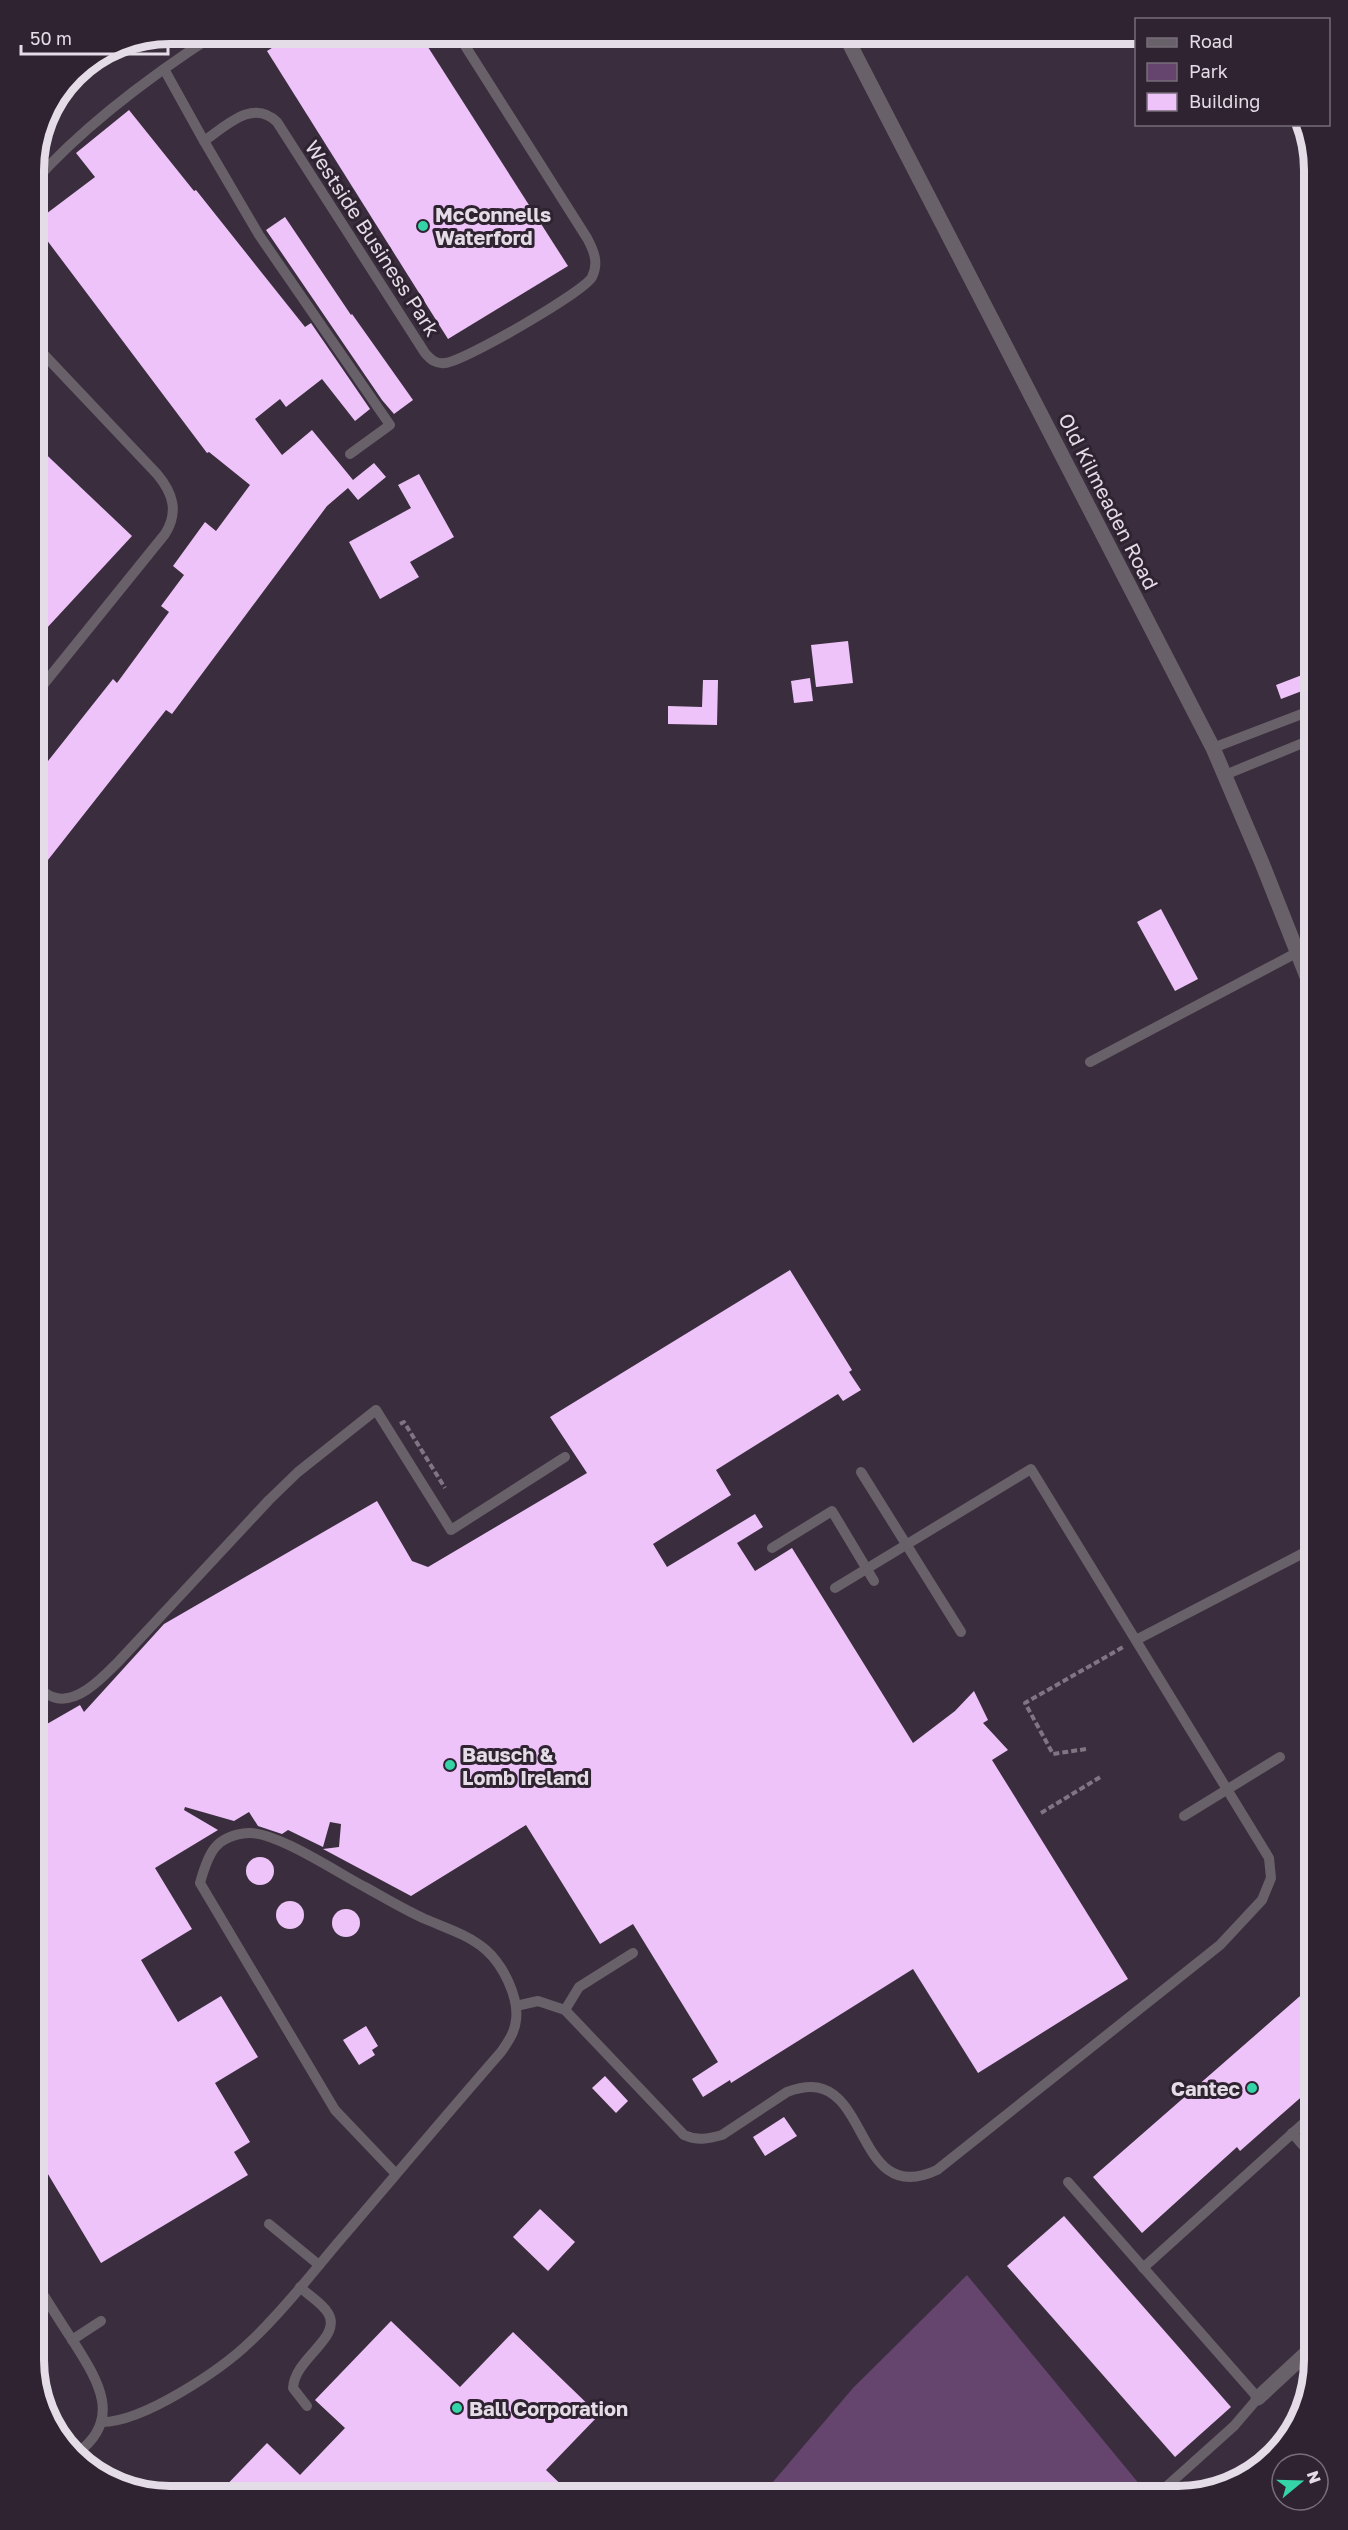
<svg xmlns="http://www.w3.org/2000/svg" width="1348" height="2530" viewBox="0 0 1348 2530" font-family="'Golos Text',sans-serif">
<rect width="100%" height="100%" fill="#3a2d3d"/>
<!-- green -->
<polygon fill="#65446d" points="967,2275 1150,2497 760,2497 853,2388"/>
<!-- building -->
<g fill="#eec3f9">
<polygon points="296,33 419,33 568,266 448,339 267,51"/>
<polygon points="129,110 194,191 196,190 305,327 311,323 370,409 355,421 322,379 286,407 280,399 255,419 282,455 312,430 353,480 374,463 386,477 358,500 348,488 327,506 172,714 166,710 33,879 33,780 113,679 117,683 169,612 161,606 184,575 173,566 205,522 216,531 250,485 209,452 207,453 34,223 95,177 76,153"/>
<polygon points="285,217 351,315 352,314 413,400 394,414 382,400 266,230"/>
<polygon points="33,442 132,536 33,643"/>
<polygon points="419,474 454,537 410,562 419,577 380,599 349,542 411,508 398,485"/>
<polygon points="848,641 853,683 816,687 811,645"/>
<polygon points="1315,670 1315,686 1281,699 1276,685"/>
<polygon points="810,678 813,701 794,703 791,681"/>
<polygon points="703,680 718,680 717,725 668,724 668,706 702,707"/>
<polygon points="1161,909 1198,979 1175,991 1137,922"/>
<polygon points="790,1270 852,1370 849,1372 861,1390 843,1401 838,1394 716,1470 731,1495 653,1544 667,1567 755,1514 763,1527 737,1543 755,1571 792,1548 913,1743 955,1711 974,1691 988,1720 983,1723 1008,1750 992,1760 1128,1979 978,2073 913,1969 731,2083 730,2080 703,2097 692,2079 718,2062 633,1924 600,1944 526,1825 411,1896 323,1849 339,1847 341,1824 330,1822 323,1847 288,1830 282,1834 258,1826 249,1812 234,1821 185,1807 184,1810 218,1830 155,1868 192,1929 141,1960 178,2022 221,1996 258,2057 215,2083 250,2142 234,2152 248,2175 101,2263 33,2149 33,1732 80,1705 84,1712 164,1624 377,1501 412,1561 428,1567 587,1473 550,1417"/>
<circle cx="260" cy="1871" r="14"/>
<circle cx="290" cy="1915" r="14"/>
<circle cx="346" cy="1923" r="14"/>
<polygon points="1315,1983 1315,2085 1240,2151 1237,2147 1142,2233 1093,2177"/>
<polygon points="366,2026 378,2046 372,2050 375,2055 359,2065 343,2040"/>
<polygon points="605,2076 628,2101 616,2113 592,2088"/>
<polygon points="784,2117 797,2136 765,2156 753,2137"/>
<polygon points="540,2209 575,2242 548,2271 513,2237"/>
<polygon points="1064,2216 1231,2407 1175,2457 1007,2266"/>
<polygon points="391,2321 460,2387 513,2332 599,2415 546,2470 574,2497 215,2497 267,2443 300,2475 345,2428 315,2400"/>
</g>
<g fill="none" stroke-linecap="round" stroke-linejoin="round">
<!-- path -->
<g stroke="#807583" stroke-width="4" stroke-dasharray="6 3" stroke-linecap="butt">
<polyline points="400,1424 404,1422 445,1488"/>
<polyline points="1086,1749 1053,1754 1025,1703 1125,1646"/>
<polyline points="1041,1813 1102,1776"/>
</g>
<!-- service -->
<g stroke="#686169" stroke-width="10">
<path d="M164,69l40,72c22,-15 49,-43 73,-19l148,231c6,7 11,11 20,10 18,-1 139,-71 147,-86 7,-14 2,-26 -5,-39l-130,-205"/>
<polyline points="204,141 259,235 390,425 350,454"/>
<path d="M33,183c52,-59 119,-108 184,-150"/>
<path d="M33,695l10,-10 122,-151c14,-22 8,-41 -8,-60l-124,-131"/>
<polyline points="1213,748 1315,709"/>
<polyline points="1225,775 1315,738"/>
<polyline points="1090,1062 1298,952"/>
<polyline points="861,1472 961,1632"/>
<polyline points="772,1548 832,1511 874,1581"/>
<polyline points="1136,1640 1315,1547"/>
<path d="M33,1683c6,5 13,12 20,14 24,9 51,-21 66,-36l150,-161 29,-28 78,-62 75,120 114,-73"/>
<polyline points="1184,1816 1280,1757"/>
<path d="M516,2006l22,-5 27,9 119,125c13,6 24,4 38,0l65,-43c11,-4 25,-7 36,-3 45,15 41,115 114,81l283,-225 42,-45 9,-22 -2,-20 -238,-389 -196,119"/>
<polyline points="565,2010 579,1987 633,1953"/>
<polyline points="1292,2133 1315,2159"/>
<polyline points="1068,2182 1258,2398 1234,2426 1166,2487"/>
<polyline points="269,2224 319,2265"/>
<polyline points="1143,2268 1315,2113"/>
<path d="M33,2278c13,21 26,42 40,63 24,38 51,78 4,112"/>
<path d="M300,2287c8,8 22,16 28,26 15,25 -33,44 -35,75l14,18"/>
<polyline points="72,2340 101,2321"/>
<path d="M101,2422c41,1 120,-52 150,-81 33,-31 61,-68 90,-102 53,-62 106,-125 160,-187 7,-10 14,-20 15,-32 3,-23 -13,-55 -30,-70 -17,-15 -40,-22 -61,-31 -20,-9 -40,-21 -60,-32 -27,-14 -88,-55 -116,-54 -34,2 -41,21 -49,50l135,227 61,64"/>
</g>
<!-- minor -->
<polyline stroke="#686169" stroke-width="15" points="1258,2398 1315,2345"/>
<!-- tertiary -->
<polyline stroke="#686169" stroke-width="15" points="844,33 1213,748 1262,863 1315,997"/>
</g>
<!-- markers -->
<g fill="#34d4a8" stroke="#2f2332" stroke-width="2">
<circle cx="423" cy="226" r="6"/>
<circle cx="450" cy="1765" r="6"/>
<circle cx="1252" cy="2088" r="6"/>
<circle cx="457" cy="2408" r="6"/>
</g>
<g text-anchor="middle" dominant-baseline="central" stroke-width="6" stroke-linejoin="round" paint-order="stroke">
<!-- poi labels -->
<g font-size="20" font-weight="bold" fill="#e4dce6" stroke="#2f2332" text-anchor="start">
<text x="435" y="214">McConnells<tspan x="435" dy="23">Waterford</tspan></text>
<text x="462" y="1754">Bausch &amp;<tspan x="462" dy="23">Lomb Ireland</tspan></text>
<text x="1240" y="2088" text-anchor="end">Cantec</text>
<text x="469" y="2408">Ball Corporation</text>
</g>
<!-- street labels -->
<g font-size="20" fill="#e4dce6" stroke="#2f2332">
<text transform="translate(373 238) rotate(57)">Westside Business Park</text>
<text transform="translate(1109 501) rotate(63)">Old Kilmeaden Road</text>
</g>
</g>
<!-- crop -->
<path d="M0 0H1348V2530H0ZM170 44H1178A126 126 0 0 1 1304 170V2360A126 126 0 0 1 1178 2486H170A126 126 0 0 1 44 2360V170A126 126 0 0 1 170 44Z" fill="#2f2332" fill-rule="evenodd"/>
<path fill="none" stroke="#e4dce6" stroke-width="8" d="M170 44H1178A126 126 0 0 1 1304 170V2360A126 126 0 0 1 1178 2486H170A126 126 0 0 1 44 2360V170A126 126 0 0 1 170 44Z"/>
<!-- legend -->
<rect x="1135" y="18" width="195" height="108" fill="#2f2332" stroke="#776d7a" stroke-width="1.5"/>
<rect x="1147" y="38" width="30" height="9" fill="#686169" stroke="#776d7a" stroke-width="1.5"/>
<text x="1189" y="48" font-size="18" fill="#e4dce6">Road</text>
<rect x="1147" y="63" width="30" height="18" fill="#65446d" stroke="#776d7a" stroke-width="1.5"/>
<text x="1189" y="78" font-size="18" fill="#e4dce6">Park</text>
<rect x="1147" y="93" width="30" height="18" fill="#eec3f9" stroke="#776d7a" stroke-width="1.5"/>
<text x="1189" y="108" font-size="18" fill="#e4dce6">Building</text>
<!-- north arrow -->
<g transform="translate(1300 2482) rotate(71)"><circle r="28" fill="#2f2332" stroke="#776d7a" stroke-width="1.5"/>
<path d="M0-4.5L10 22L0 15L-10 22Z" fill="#34d4a8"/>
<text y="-9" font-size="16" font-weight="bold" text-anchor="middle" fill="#e4dce6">N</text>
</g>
<!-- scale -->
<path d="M21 45v9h147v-9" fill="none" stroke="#e4dce6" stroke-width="3"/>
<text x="30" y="45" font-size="18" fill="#e4dce6" stroke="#2f2332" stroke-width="4.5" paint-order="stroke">50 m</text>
</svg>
